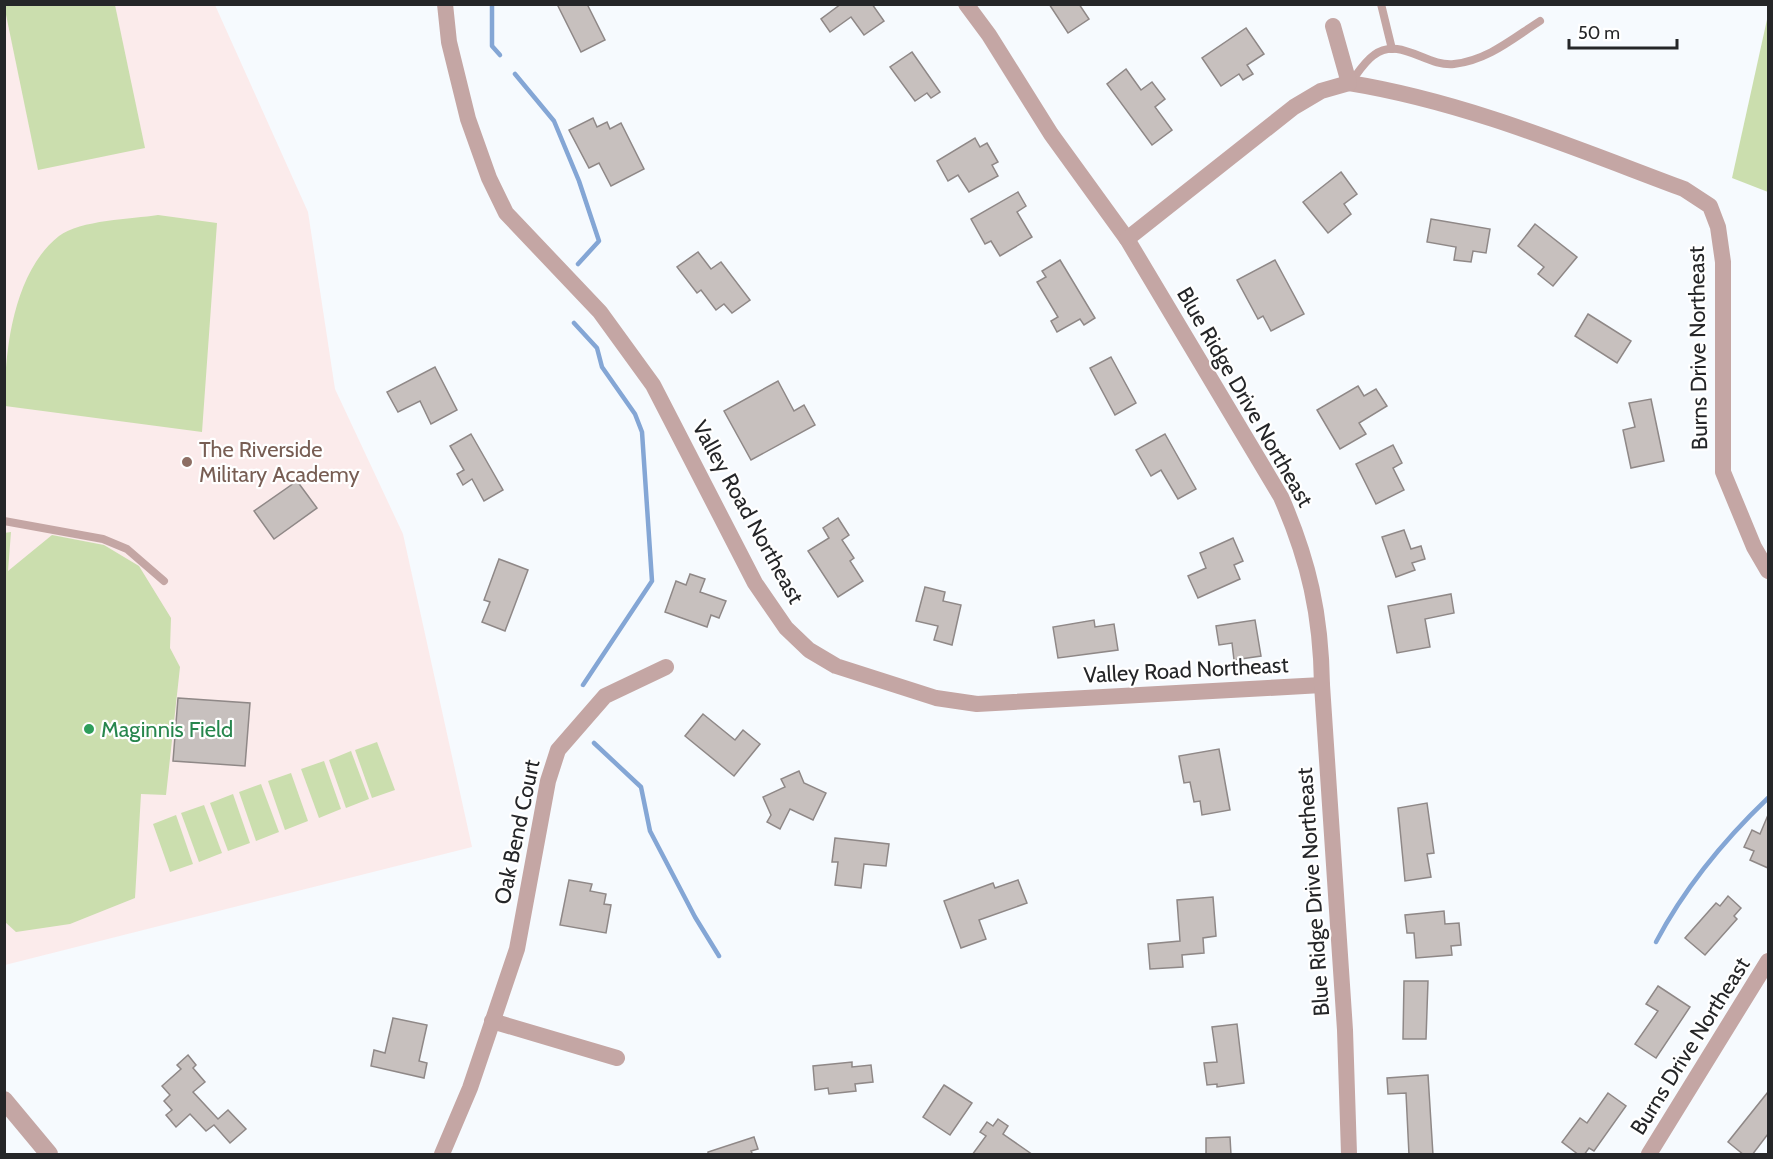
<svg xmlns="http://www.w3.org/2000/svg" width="1773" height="1159" viewBox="0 0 1773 1159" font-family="Cabin,sans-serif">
<rect width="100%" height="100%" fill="#f6fafe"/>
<!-- education -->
<polygon fill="#fbebeb" points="4,5 215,5 308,212 335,389 403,534 472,847 5,965"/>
<!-- green -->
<g fill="#cbdeae">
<polygon points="4,5 115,5 145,148 38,170"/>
<polygon points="1768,15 1768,192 1732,178"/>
<path d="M158,215l59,8 -15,209 -197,-26c-1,-53 8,-134 54,-170 21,-16 73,-17 99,-21z"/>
<polygon points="11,532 8,571 52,535 104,545 139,566 171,618 170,648 180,667 166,795 141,794 135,898 70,924 16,932 4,921 4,533"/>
<polygon points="377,742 395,790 372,798 355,750"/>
<polygon points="351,751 369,799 346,808 329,760"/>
<polygon points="324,761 341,809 319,818 301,769"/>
<polygon points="291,773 308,821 285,830 268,781"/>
<polygon points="261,784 279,832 256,841 239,792"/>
<polygon points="233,794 250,843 228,851 210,803"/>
<polygon points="204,805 222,853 199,862 181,813"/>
<polygon points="176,815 193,864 170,872 153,824"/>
</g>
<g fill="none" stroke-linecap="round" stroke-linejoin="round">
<!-- stream -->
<g stroke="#84a6d5" stroke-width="4.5">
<polyline points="492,4 492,46 500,55"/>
<polyline points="515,74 554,121 579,181 599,241 578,264"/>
<polyline points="574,323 597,348 602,367 635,414 642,432 652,581 583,685"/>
<polyline points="594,743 641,787 650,831 695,917 719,956"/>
<path d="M1656,942c29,-55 67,-101 112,-144"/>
</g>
</g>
<!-- building -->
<g fill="#c7c0be" stroke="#8f8887" stroke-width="1.5">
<polygon points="557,4 587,4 605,40 581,52"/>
<polygon points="841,4 872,4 884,21 864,35 851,17 830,32 821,19"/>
<polygon points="1049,4 1079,4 1089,19 1068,33"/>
<polygon points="1246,28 1264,54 1247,65 1253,74 1243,80 1239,74 1221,86 1202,58"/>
<polygon points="912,52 940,92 931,98 927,93 915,101 890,67"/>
<polygon points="1126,69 1141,90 1152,82 1165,99 1155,107 1172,130 1152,145 1107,84"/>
<polygon points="593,118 597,127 607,122 610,129 621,123 644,169 611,186 599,163 589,168 569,130"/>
<polygon points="975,138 980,147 987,143 998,162 992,165 998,176 969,192 958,175 948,181 937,161"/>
<polygon points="1341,172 1357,194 1344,204 1351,214 1328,233 1303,202"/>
<polygon points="1018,192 1026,206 1017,212 1032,237 1000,256 991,241 985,244 971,219"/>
<polygon points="1431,219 1490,229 1486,253 1473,251 1471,262 1454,260 1456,247 1427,242"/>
<polygon points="1535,224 1577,257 1553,286 1538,274 1544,267 1518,246"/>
<polygon points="698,252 711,269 721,262 750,300 732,313 724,304 716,310 701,290 697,293 677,267"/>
<polygon points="1060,260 1095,318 1084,325 1080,319 1057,332 1051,321 1058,317 1037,282 1046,277 1042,271"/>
<polygon points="1275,260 1304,314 1271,331 1263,316 1258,319 1237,280"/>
<polygon points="1588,314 1631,341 1617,363 1575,336"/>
<polygon points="1111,357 1136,403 1115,415 1090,368"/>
<polygon points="435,367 457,410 431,424 420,401 398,412 387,392"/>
<polygon points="778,381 794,411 804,405 815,425 751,460 724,411"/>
<polygon points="1358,386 1364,396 1376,389 1387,406 1359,423 1366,434 1340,449 1317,410"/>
<polygon points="1651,399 1664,461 1631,468 1623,430 1635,427 1629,403"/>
<polygon points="471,434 503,490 484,501 472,479 463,485 457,474 464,470 450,446"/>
<polygon points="1165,434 1196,489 1178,499 1161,470 1151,476 1136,450"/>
<polygon points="1393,445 1402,463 1393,468 1404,490 1376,504 1356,464"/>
<polygon points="297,481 317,508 274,539 254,511"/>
<polygon points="838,518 849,535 842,540 854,558 850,561 863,581 838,597 808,551 829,538 823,528"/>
<polygon points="1404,530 1411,549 1421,546 1425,559 1412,563 1415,570 1396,577 1382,537"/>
<polygon points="1233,538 1243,561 1234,565 1240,579 1198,598 1188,576 1206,568 1200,553"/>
<polygon points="499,559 528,570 505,631 482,622 490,602 484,600"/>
<polygon points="690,574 705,579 700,592 726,601 719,618 711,615 707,627 665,612 676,581 686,585"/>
<polygon points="925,587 945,592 943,601 961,605 952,645 934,640 938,626 916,621"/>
<polygon points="1451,594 1454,613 1425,619 1430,647 1397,653 1388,606"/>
<polygon points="1094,620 1095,627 1114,624 1118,650 1058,658 1053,627"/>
<polygon points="1255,620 1261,656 1234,660 1232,643 1219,645 1216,626"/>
<polygon points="178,698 250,703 245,766 173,761"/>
<polygon points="703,714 735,740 743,730 760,744 734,776 685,736"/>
<polygon points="1219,749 1230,810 1202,815 1200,801 1194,802 1190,782 1184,783 1179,756"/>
<polygon points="799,771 804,783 826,793 813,820 790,809 780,829 767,822 771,815 763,797 785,787 781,779"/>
<polygon points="1427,803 1434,853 1427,854 1431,877 1405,881 1398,808"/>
<polygon points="1768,815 1768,868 1750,860 1754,851 1744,847 1752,830 1760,834"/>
<polygon points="835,838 889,844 886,866 864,864 861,888 835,885 838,862 832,862"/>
<polygon points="569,880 592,884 590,891 606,894 604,904 611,905 606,933 560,925"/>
<polygon points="1018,880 1027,903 979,920 986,939 961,948 944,901 993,883 995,888"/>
<polygon points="1728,896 1741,908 1734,916 1737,919 1705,955 1685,938 1716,903 1720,906"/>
<polygon points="1213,897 1216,936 1203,938 1204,953 1182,955 1183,967 1150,969 1148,944 1180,941 1177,900"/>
<polygon points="1444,911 1445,924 1459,923 1461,945 1451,946 1452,955 1416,958 1414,933 1407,933 1405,915"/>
<polygon points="1404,981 1428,981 1426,1039 1403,1039"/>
<polygon points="1658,986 1690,1007 1656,1058 1635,1044 1658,1011 1646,1004"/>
<polygon points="393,1018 427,1025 419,1061 427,1063 424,1078 371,1066 374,1050 385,1053"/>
<polygon points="1237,1024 1244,1083 1217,1087 1217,1084 1207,1085 1204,1063 1217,1062 1212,1027"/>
<polygon points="188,1055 196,1065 193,1068 205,1082 193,1092 218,1119 228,1110 246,1129 230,1143 214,1125 206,1131 190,1114 176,1127 166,1115 172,1110 164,1101 170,1095 162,1086 181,1069 177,1065"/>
<polygon points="852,1062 852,1067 871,1065 873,1082 855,1084 856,1091 829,1094 828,1088 815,1090 813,1066"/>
<polygon points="1428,1075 1433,1155 1409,1155 1406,1093 1388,1094 1387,1078"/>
<polygon points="944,1085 972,1103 950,1135 923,1117"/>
<polygon points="1768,1092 1768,1134 1752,1155 1744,1155 1728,1142"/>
<polygon points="1608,1093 1626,1106 1594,1151 1589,1148 1584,1155 1579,1155 1562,1142 1580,1118 1587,1123"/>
<polygon points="998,1119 1008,1126 1003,1134 1033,1155 972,1155 986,1136 980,1132 987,1122 993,1126"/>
<polygon points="754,1137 758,1149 751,1151 753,1155 708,1155 708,1152"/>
<polygon points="1230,1137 1231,1155 1206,1155 1206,1138"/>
</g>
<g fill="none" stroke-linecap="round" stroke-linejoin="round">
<!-- service -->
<g stroke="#c4a6a4" stroke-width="8">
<polyline points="1381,4 1392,49"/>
<path d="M1350,83c7,-9 15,-22 24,-28 26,-19 52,12 80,9 34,-4 58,-25 86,-43"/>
<polyline points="4,521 103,539 127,549 164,581"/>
</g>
<!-- minor -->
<g stroke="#c4a6a4" stroke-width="16">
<polyline points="445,4 449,42 468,119 489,178 506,213 600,312 653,385 755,583 786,628 809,650 836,666 936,698 977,704 1322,685"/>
<path d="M966,4l23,31 62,99 76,105 154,258c28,64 40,118 41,188l23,345 4,124"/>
<path d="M1349,83c117,19 225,65 335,106l26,17 8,21 5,35v210l31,75 14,24"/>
<polyline points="1127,239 1294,107 1321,91 1349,83 1333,26"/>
<polyline points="492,1021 617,1058"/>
<polyline points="442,1154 470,1088 517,949 548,781 558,750 605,696 666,667"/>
<polyline points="1649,1154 1768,961"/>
</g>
<!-- tertiary -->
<polyline stroke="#c4a6a4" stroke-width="18" points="4,1100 49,1154"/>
</g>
<!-- markers -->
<circle fill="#8d6e63" stroke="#fff" stroke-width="2" cx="187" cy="462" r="6"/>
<circle fill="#2e9e5b" stroke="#fff" stroke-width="2" cx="89" cy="729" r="6"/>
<g text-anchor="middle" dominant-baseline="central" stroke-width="4.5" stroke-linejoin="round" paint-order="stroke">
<!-- street labels -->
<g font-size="22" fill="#252628" stroke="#fff">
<text transform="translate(1698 348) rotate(-91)">Burns Drive Northeast</text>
<text transform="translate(1245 397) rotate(60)">Blue Ridge Drive Northeast</text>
<text transform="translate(748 512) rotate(61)">Valley Road Northeast</text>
<text transform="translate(1186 670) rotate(-3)">Valley Road Northeast</text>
<text transform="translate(517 832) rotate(-78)">Oak Bend Court</text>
<text transform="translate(1313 892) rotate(-94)">Blue Ridge Drive Northeast</text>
<text transform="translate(1690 1046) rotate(-58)">Burns Drive Northeast</text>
</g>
<!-- education labels -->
<g font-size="22" fill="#785e54" stroke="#fff" text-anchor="start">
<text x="199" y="449">The Riverside<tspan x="199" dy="25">Military Academy</tspan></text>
</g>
<!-- leisure labels -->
<g font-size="22" fill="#27864d" stroke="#fff" text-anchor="start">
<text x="101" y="729">Maginnis Field</text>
</g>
</g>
<!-- border -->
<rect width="1773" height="1159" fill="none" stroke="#252628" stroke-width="12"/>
<!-- scale -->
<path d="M1569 39v9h108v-9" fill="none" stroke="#252628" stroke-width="3"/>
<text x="1578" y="39" font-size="18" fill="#252628" stroke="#ffffff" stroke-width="4.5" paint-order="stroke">50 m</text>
</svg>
